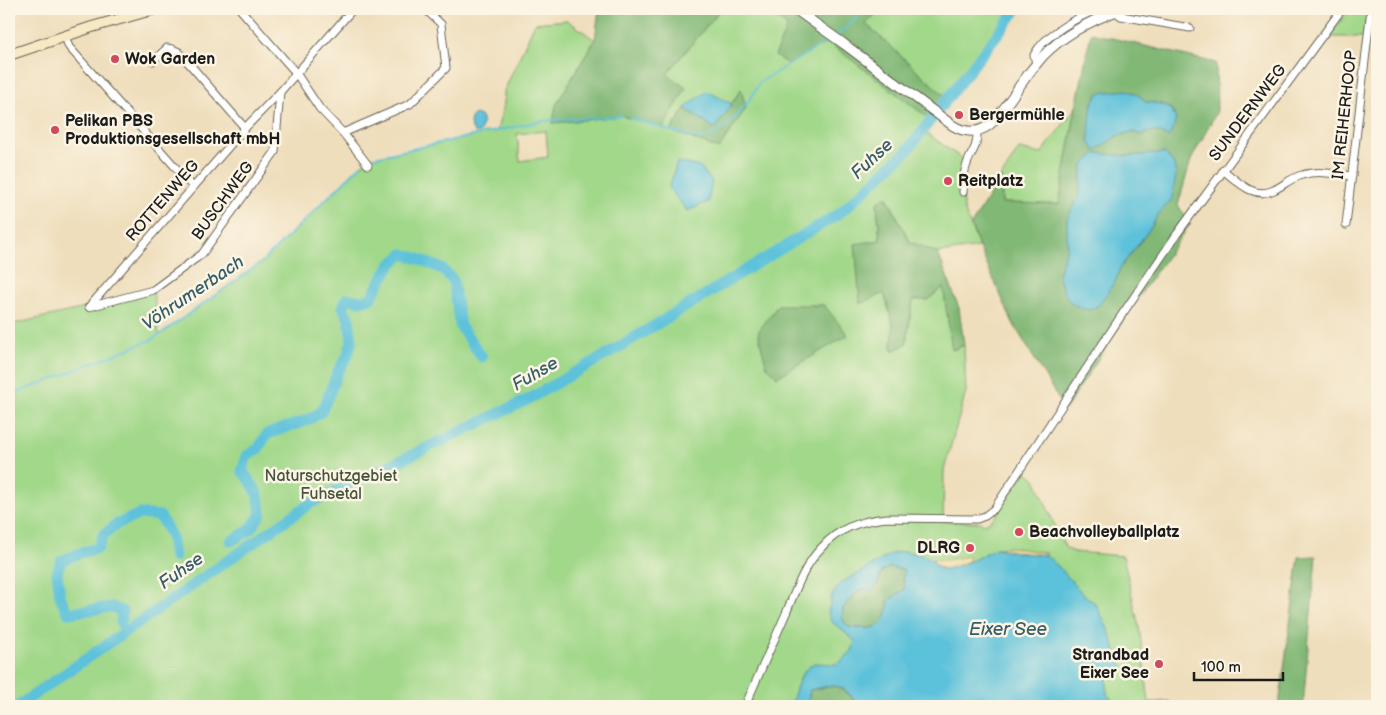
<svg xmlns="http://www.w3.org/2000/svg" width="1386" height="715" viewBox="0 0 1386 715" font-family="'Balsamiq Sans',sans-serif">
<rect width="100%" height="100%" fill="#fcf5e5"/>
<filter id="ink" filterUnits="userSpaceOnUse"><feTurbulence type="fractalNoise" baseFrequency=".02" numOctaves="2"/><feDisplacementMap in="SourceGraphic" scale="10" xChannelSelector="R" yChannelSelector="G"/><feConvolveMatrix kernelMatrix="1 2 1 2 8 2 1 2 1" color-interpolation-filters="sRGB"/></filter>
<filter id="wash" filterUnits="userSpaceOnUse"><feTurbulence type="fractalNoise" baseFrequency=".0096" numOctaves="4" result="noise"/><feDisplacementMap in="SourceGraphic" scale="20" xChannelSelector="R" yChannelSelector="G"/><feGaussianBlur stdDeviation="1.12" result="paint"/><feColorMatrix in="noise" values="0 0 0 0 0 0 0 0 0 0 0 0 0 0 0 0 0 1.4 0 .05"/><feComposite in="paint" operator="in"/></filter>
<g filter="url(#wash)">
<rect width="100%" height="100%" fill="#efdebc"/>
<!-- green -->
<g fill="#a2d88a" stroke="#5f7a53" fill-rule="evenodd">
<path d="M714,9h301l-69,88 -2,-2 -16,22 2,2 -25,31 -69,63v3l5,-2 67,-60 17,-22 39,28 -3,33 4,19 14,35 -41,6 -28,-11 -23,-45 -10,6 3,37 -20,64 24,-12 9,33 -1,26 14,-7 7,-44 31,-13 9,63 11,-5 2,47 -22,78 -1,51 36,1 6,2 9,-6 32,-47 9,8 25,59 6,10 8,4 49,4 16,71 10,75 21,-1 -1,5h-1160v-381l80,-18 64,-17 6,45 103,-73 99,-97 9,-7 127,-27 7,-28v-12l31,-68 32,-3 28,20 -39,65zM546,131l2,26 -28,4 -3,-27z"/>
<polygon points="1349,9 1367,9 1364,37 1329,37"/>
<polygon points="1076,107 1059,205 1002,203 1001,177 1019,149 1041,154"/>
</g>
<!-- forest -->
<g fill="#81b876" stroke="#4e6a49" fill-rule="evenodd">
<polygon points="599,9 721,9 667,74 686,88 663,128 622,116 553,123 556,105 595,40"/>
<polygon points="764,9 880,9 866,24 946,97 930,119 828,42 788,64 775,56 787,26"/>
<path d="M1091,33l125,30 1,48 -26,49 -13,45 12,19 -51,72 -74,114 -52,-87 -34,-76 -8,-22 30,-48 1,26 57,1 17,-97zM1139,96l6,6 16,2 10,5 5,10 -16,13 -10,-1 -8,4 -10,-3 -15,4zM1096,153l31,3 38,-3 7,46 -15,17 -5,10 -32,42 -4,12 -52,12 -6,-17 9,-28v-29l12,-21 4,-32z"/>
<polygon points="741,89 746,108 719,149 671,131 685,108 715,129"/>
<polygon points="886,196 910,242 938,253 959,308 964,345 952,350 943,287 928,300 913,300 906,344 892,351 893,324 884,293 860,304 855,244 880,240 877,203"/>
<polygon points="778,305 824,305 848,335 777,377 766,365 758,332"/>
<polygon points="1316,556 1303,706 1279,706 1299,557"/>
<path d="M889,567l15,3 -1,9 2,10 -16,11c-2,30 -15,30 -41,27l-6,-9 1,-10 7,-7 6,-9 21,-7 5,-14z"/>
<path d="M836,686c9,5 17,9 20,20h-54l6,-5 2,-11z"/>
</g>
<!-- sand -->
<g fill="#eeda9e" stroke="#857b5d">
<polygon points="1010,547 1046,553 1046,555 1021,553 996,548"/>
<path d="M969,556v5c-14,5 -27,16 -37,-2l13,1z"/>
</g>
<!-- water -->
<g fill="#5cc1da" stroke="#3c6e7b" fill-rule="evenodd">
<path d="M1127,90l13,6 5,6 16,2 11,6 4,9 -3,11 -5,7c-10,-6 -15,-8 -26,-2l-10,-3 -15,4 -22,15 -6,-10 1,-21 2,-16 7,-11z"/>
<polygon points="707,91 732,104 715,129 685,108"/>
<path d="M475,114l5,2c4,5 2,10 0,16l-5,1c-6,-6 -7,-14 0,-19z"/>
<polygon points="1096,153 1127,156 1165,153 1174,165 1176,175 1172,199 1157,216 1152,226 1120,268 1116,280 1099,305 1089,310 1080,308 1070,302 1064,292 1058,275 1067,247 1067,218 1079,197 1083,165"/>
<polygon points="677,162 700,167 712,181 708,202 687,211 669,188"/>
<path d="M996,548l25,5 25,2 14,13 23,26 13,10 13,27 10,28 4,7 -1,3 -15,9v17l6,5 1,6h-258c-2,-9 -12,-20 -22,-20 -8,0 -16,2 -24,4l-2,11 -6,5h-11l5,-18 7,-16 11,-9 24,1 14,-13 3,-10 -23,-19 -4,-9 4,-18 9,-12 52,-30c12,-3 20,-1 31,3 2,1 5,1 7,3 4,3 5,9 11,10 7,1 30,-8 37,-12 6,-3 11,-7 17,-9zM889,567l15,3 -1,9 2,10 -16,11c-2,30 -15,30 -41,27l-6,-9 1,-10c5,-5 13,-19 21,-19 3,-1 6,1 8,2l5,-6 5,-14z"/>
</g>
<g fill="none" stroke-linecap="round" stroke-linejoin="round">
<!-- stream -->
<g stroke="#5cc1da" stroke-width="2">
<polyline points="837,35 868,9"/>
<polyline points="630,118 671,131 701,139 716,134 733,120 748,102 760,82 831,39"/>
<polyline points="370,158 542,121 622,116"/>
<polyline points="9,396 151,340 159,335 262,262 361,165"/>
</g>
<!-- river -->
<g stroke="#5cc1da" stroke-width="11">
<path d="M231,541l19,-11 11,-16c-2,-21 -6,-28 -19,-43l5,-15 11,-7 9,-15 41,-14 13,-8 7,-15 10,-26 9,-14 5,-16 -3,-22 -6,-12 4,-9 13,3 11,-3 19,-33 13,-11 16,5 23,10 11,11 7,46 22,31"/>
<polyline points="121,624 122,611 112,607 68,613 60,596 57,573 61,561 80,553 98,548 104,534 117,524 140,514 160,516 171,536 174,557"/>
<polyline points="18,706 311,503 527,400 611,352 840,213 906,152 1017,9"/>
</g>
</g>
</g>
<g filter="url(#ink)">
<g fill="none" stroke-linecap="round" stroke-linejoin="round">
<defs>
<g id="minor">
<polyline points="240,9 296,73 320,109 343,133 410,104 446,68 441,24 425,9"/>
<polyline points="1115,11 1121,16 1190,28"/>
<polyline points="65,37 69,47 193,187"/>
<polyline points="153,61 167,48 172,49 179,52 245,128"/>
<path d="M1036,64l-2,-9c10,-20 44,-38 64,-46"/>
<polyline points="343,133 368,165"/>
<path d="M1223,170c14,11 31,30 51,20 10,-5 17,-12 28,-15 16,-5 34,-1 50,1"/>
<path d="M963,192c1,-8 0,-17 3,-25 4,-15 12,-17 11,-36"/>
<polyline points="1346,225 1371,9"/>
<polyline points="89,307 153,290 202,254 275,152 280,92 353,9"/>
<polyline points="89,307 245,128 280,92"/>
<path d="M745,706c14,-32 28,-63 42,-95 9,-22 18,-47 35,-64 17,-19 40,-27 65,-29l90,1 8,-3 9,-7 125,-190 58,-85 165,-225"/>
</g>
<path id="tertiary" d="M795,9l49,35 108,81c11,7 24,9 36,1 11,-8 25,-31 33,-42 7,-10 14,-19 22,-28 21,-22 51,-37 79,-47"/>
<polyline id="secondary" points="9,55 92,27 155,9"/>
</defs>
<!-- minor casing -->
<use href="#minor" stroke="#666054" stroke-width="9"/>
<!-- tertiary casing -->
<use href="#tertiary" stroke="#666054" stroke-width="11"/>
<!-- secondary casing -->
<use href="#secondary" stroke="#666054" stroke-width="12"/>
<!-- minor -->
<use href="#minor" stroke="#fff" stroke-width="7"/>
<!-- tertiary -->
<use href="#tertiary" stroke="#fff" stroke-width="9"/>
<!-- secondary -->
<use href="#secondary" stroke="#f7e9c3" stroke-width="10"/>
</g>
</g>
<!-- markers -->
<g fill="#d1495b" stroke="#fcf5e5" stroke-width="2">
<circle cx="115" cy="59" r="5"/>
<circle cx="959" cy="115" r="5"/>
<circle cx="55" cy="130" r="5"/>
<circle cx="948" cy="181" r="5"/>
<circle cx="1019" cy="532" r="5"/>
<circle cx="970" cy="548" r="5"/>
<circle cx="1159" cy="664" r="5"/>
</g>
<g text-anchor="middle" dominant-baseline="central" stroke-width="5" stroke-linejoin="round" paint-order="stroke">
<!-- poi labels -->
<g font-size="16" font-weight="bold" fill="#1c1c1c" stroke="#fcf5e5" text-anchor="start">
<text x="125" y="59">Wok Garden</text>
<text x="969" y="115">Bergermühle</text>
<text x="65" y="121">Pelikan PBS<tspan x="65" dy="18">Produktionsgesellschaft mbH</tspan></text>
<text x="958" y="181">Reitplatz</text>
<text x="1029" y="532">Beachvolleyballplatz</text>
<text x="960" y="548" text-anchor="end">DLRG</text>
<text x="1149" y="655" text-anchor="end">Strandbad<tspan x="1149" dy="18">Eixer See</tspan></text>
</g>
<!-- street labels -->
<g font-size="16" fill="#1c1c1c" stroke="#fcf5e5">
<text transform="translate(1248 113) rotate(-53)">SUNDERNWEG</text>
<text transform="translate(1345 115) rotate(-84)">IM REIHERHOOP</text>
<text transform="translate(163 201) rotate(-49)">ROTTENWEG</text>
<text transform="translate(223 201) rotate(-54)">BUSCHWEG</text>
</g>
<!-- park labels -->
<g font-size="16" fill="#44543d" stroke="#fcf5e5">
<text x="331" y="476">Naturschutzgebiet<tspan x="331" dy="18">Fuhsetal</tspan></text>
</g>
<!-- water labels -->
<g font-size="18" font-style="italic" fill="#365e68" stroke="#fcf5e5">
<text transform="translate(872 159) rotate(-43)">Fuhse</text>
<text transform="translate(193 293) rotate(-34)">Vöhrumerbach</text>
<text transform="translate(535 374) rotate(-30)">Fuhse</text>
<text transform="translate(181 571) rotate(-35)">Fuhse</text>
<text x="1008" y="629">Eixer See</text>
</g>
</g>
<!-- margin -->
<rect width="1386" height="715" fill="none" stroke="#fcf5e5" stroke-width="30"/>
<!-- scale -->
<path d="M1194 672v8h89v-8" fill="none" stroke="#1c1c1c" stroke-width="2.5"/>
<text x="1201" y="672" font-size="15" fill="#1c1c1c" stroke="#fcf5e5" stroke-width="4" paint-order="stroke">100 m</text>
</svg>
